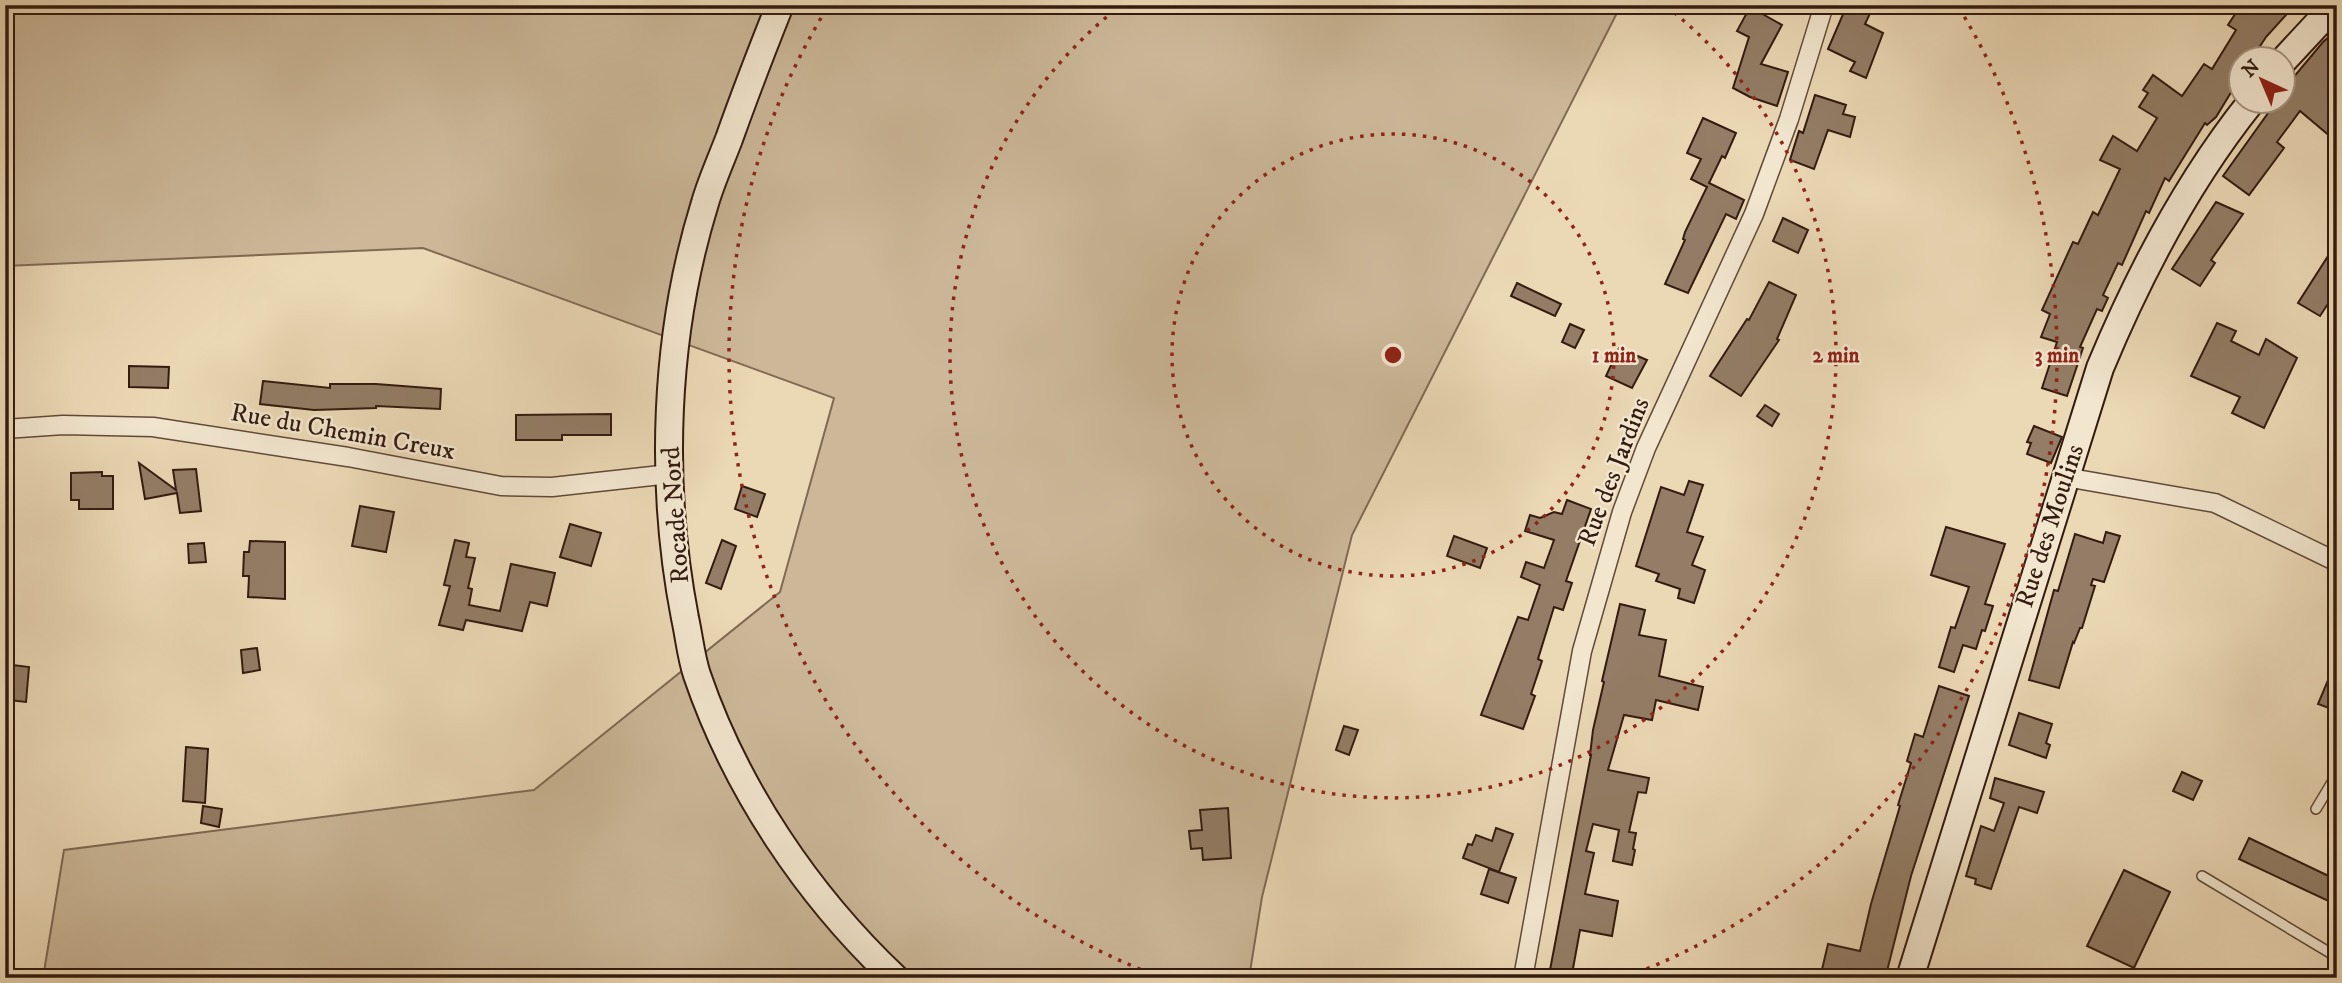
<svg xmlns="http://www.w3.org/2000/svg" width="2342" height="983" viewBox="0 0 2342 983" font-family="'IM FELL DW Pica',serif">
<rect width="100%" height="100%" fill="#ebd8b5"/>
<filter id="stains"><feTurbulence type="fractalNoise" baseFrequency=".00286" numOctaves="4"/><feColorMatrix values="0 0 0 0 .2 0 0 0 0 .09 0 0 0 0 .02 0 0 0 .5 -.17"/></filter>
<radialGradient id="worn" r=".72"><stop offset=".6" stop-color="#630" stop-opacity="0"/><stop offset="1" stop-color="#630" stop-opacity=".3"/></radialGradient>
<!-- green -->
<polygon fill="#ccb899" stroke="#806a54" stroke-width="2" points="5,5 1621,5 1352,535 1262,897 1249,978 43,978 64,850 534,790 780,592 834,398 423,248 5,266"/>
<!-- building -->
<g fill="#937d66" stroke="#331b10" stroke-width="2">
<polygon points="1847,5 1874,5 1865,24 1883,33 1866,78 1850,71 1855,62 1828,49"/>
<polygon points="2241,5 2295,5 2266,37 2251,60 2241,60 2241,76 2216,117 2207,125 2205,123 2169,181 2165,178 2149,213 2146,211 2122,265 2118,263 2103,295 2108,298 2102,311 2097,309 2080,347 2083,348 2067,396 2042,388 2057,342 2041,337 2050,314 2042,310 2073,242 2078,244 2093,212 2098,215 2120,169 2100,160 2113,136 2137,151 2157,118 2139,107 2148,93 2143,90 2153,75 2182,96 2204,64 2212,69 2236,30 2228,25"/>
<polygon points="1750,7 1782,25 1761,64 1788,72 1777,106 1750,97 1733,88 1749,37 1737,31"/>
<polygon points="2337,30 2337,130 2331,137 2300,111 2277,142 2284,148 2249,195 2223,176 2276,102 2283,102 2283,92 2292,79 2323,42"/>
<polygon points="1815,95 1846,105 1843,114 1855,117 1850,137 1828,130 1814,169 1790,160 1799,131 1803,133"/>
<polygon points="1703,118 1736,133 1725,158 1722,156 1709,183 1744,200 1736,219 1726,214 1688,293 1665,284 1685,240 1683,239 1685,232 1707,187 1691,179 1701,159 1687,153"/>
<polygon points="2216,202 2243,214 2211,260 2215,263 2200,286 2172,269"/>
<polygon points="1783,218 1808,230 1798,253 1773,241"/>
<polygon points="2337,242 2337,290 2320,316 2298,303"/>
<polygon points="1769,282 1796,295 1777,339 1779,340 1741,396 1710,376 1747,319 1749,320"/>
<polygon points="1517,283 1561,304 1555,316 1511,296"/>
<polygon points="2217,323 2236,331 2231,341 2259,355 2266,339 2297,358 2264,428 2232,413 2240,397 2191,376"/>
<polygon points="1570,324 1584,330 1575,348 1562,342"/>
<polygon points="1619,348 1647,360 1632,388 1606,376"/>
<polygon points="129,366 169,367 168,388 129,387"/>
<polygon points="263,381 330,388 330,384 376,384 441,389 440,409 376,406 376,408 314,410 260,404"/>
<polygon points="1765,405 1779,414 1772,426 1757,416"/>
<polygon points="611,414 611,435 562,435 562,440 516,440 516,415"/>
<polygon points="2034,426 2062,437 2051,463 2027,454 2031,443 2027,442"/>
<polygon points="139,463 176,490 173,470 196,469 201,511 180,513 177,493 145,499"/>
<polygon points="102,472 102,476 113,476 113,509 79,509 79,500 71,500 71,473"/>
<polygon points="1689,481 1703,485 1687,532 1703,537 1692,565 1705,570 1694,603 1678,598 1680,589 1656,581 1659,574 1636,566 1661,487 1684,495"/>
<polygon points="742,486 765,494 757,517 735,509"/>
<polygon points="1567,500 1591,509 1566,581 1572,583 1563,610 1554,607 1538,659 1542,661 1531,694 1535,696 1523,729 1481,715 1518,617 1528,620 1540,585 1521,577 1526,562 1544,568 1554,540 1525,531 1530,515 1540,518 1554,512 1562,514"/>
<polygon points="360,506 394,512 386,552 352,546"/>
<polygon points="570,524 601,533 591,566 560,557"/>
<polygon points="1946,527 2005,544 1985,604 1993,606 1985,631 1982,630 1976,649 1963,645 1954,672 1939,667 1951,627 1955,628 1969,587 1931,575"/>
<polygon points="2106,532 2120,536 2104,582 2093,579 2091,585 2095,586 2082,628 2080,628 2074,643 2073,642 2059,688 2029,680 2054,590 2058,591 2075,534 2103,543"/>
<polygon points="1454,536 1487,548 1480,568 1447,556"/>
<polygon points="455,540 469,543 466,557 475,558 468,588 472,589 469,605 500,611 511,564 555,573 547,606 530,602 522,631 466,620 463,630 439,625 450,586 444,585"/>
<polygon points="722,540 736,546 721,589 706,583"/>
<polygon points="250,541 285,542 285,599 248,597 249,576 243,576 244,552 249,552"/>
<polygon points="204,543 206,562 189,563 188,544"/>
<polygon points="1620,604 1645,610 1639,635 1666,640 1659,676 1703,687 1698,710 1656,700 1652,720 1624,715 1608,770 1649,778 1646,793 1638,792 1629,832 1636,833 1633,849 1635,850 1632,865 1613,861 1619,830 1593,824 1586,851 1594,853 1585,894 1618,901 1612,936 1580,930 1572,974 1550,970 1591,755 1590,755 1593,730 1604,682 1602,681"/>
<polygon points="257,648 260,670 243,673 241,650"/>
<polygon points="2337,659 2337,711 2318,704"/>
<polygon points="5,664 29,667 26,702 9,700 10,689 5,689"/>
<polygon points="1939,686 1969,696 1911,876 1886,975 1884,978 1820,978 1828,944 1860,951 1871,904 1900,806 1898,805 1911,763 1907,761 1915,734 1923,737"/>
<polygon points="2019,713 2052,724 2046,743 2050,745 2046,758 2009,745"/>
<polygon points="1344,726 1358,730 1349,755 1336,750"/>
<polygon points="186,747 208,749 205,803 183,801"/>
<polygon points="2182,772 2202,781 2193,800 2173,791"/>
<polygon points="1995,778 2044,792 2037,813 2019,807 1991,889 1975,884 1976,879 1966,876 1981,826 1994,831 2004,803 1990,798"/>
<polygon points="203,806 222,809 219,827 201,823"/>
<polygon points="1228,808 1231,858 1203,860 1202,848 1191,849 1189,831 1202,830 1200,810"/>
<polygon points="1496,828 1513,834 1499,872 1463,858 1468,844 1472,845 1476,835 1492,841"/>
<polygon points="2249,838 2337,880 2337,905 2239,859"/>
<polygon points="1489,869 1516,878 1508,903 1481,894"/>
<polygon points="2124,870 2170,892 2134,968 2087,946"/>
</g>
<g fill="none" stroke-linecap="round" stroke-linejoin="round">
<defs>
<g id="service">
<polyline points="2316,809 2337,774"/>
<polyline points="2202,876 2337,957"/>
</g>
<g id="minor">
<polyline points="5,429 63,425 153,427 348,457 501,486 552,487 670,474"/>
<polyline points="2065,477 2215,503 2337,562"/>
<polyline points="1523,978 1582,651 1622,512 1646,448 1754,214 1789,119 1824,5"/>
</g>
<g id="secondary">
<path d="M780,5c-18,45 -35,89 -51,134 -8,21 -18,43 -24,64 -41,132 -46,281 -20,415 4,18 6,39 12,57 39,114 111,221 198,303"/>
<polyline points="2282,62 2335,5"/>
<path d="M1910,978l190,-610c39,-94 87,-186 151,-266"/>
</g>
</defs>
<!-- service casing -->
<use href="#service" stroke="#614a39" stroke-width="12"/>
<!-- minor casing -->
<use href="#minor" stroke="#614a39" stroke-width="21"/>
<!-- secondary casing -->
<use href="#secondary" stroke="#331b10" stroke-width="30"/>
<!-- service -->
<use href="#service" stroke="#f2e6cf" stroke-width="9"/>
<!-- minor -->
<use href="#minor" stroke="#f2e6cf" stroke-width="18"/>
<!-- secondary -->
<use href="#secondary" stroke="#f2e6cf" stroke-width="26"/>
</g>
<!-- distance rings -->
<g fill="none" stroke="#8f2418" stroke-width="3.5" stroke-dasharray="3.5 7">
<circle cx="1393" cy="355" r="221"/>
<path d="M1666 6A443 443 0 1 1 1120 6"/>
<path d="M1160 977A664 664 0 0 1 827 8M1959 8A664 664 0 0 1 1626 977"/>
</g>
<g text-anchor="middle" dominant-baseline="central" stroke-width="5" stroke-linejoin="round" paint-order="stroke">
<!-- street labels -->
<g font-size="26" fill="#331b10" stroke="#f2e6cf">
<text transform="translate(343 432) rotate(10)">Rue du Chemin Creux</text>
<text transform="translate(1614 472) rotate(-69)">Rue des Jardins</text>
<text transform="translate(676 515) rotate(-94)">Rocade Nord</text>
<text transform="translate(2050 526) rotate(-72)">Rue des Moulins</text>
</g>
</g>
<circle cx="1393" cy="355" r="10" fill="#8f2418" stroke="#f2e6cf" stroke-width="3.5"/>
<g font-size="21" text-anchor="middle" font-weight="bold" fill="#8f2418" stroke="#f2e6cf" stroke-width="5" stroke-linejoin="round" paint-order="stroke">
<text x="1614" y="362">1 min</text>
<text x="1836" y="362">2 min</text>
<text x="2057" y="362">3 min</text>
</g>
<!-- margin -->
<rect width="2342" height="983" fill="none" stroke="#ebd8b5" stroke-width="28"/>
<rect x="7" y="7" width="2328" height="969" fill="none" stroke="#331b10" stroke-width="3.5"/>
<rect x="14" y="14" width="2314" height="955" fill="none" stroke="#331b10" stroke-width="2"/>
<!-- north arrow -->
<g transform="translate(2262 80) rotate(316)"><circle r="33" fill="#f2e6cf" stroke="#a69583" stroke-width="2"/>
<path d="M0-5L12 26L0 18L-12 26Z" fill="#8f2418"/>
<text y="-10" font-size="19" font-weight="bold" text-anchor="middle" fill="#331b10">N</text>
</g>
<rect width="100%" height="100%" filter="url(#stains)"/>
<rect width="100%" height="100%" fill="url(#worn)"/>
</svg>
